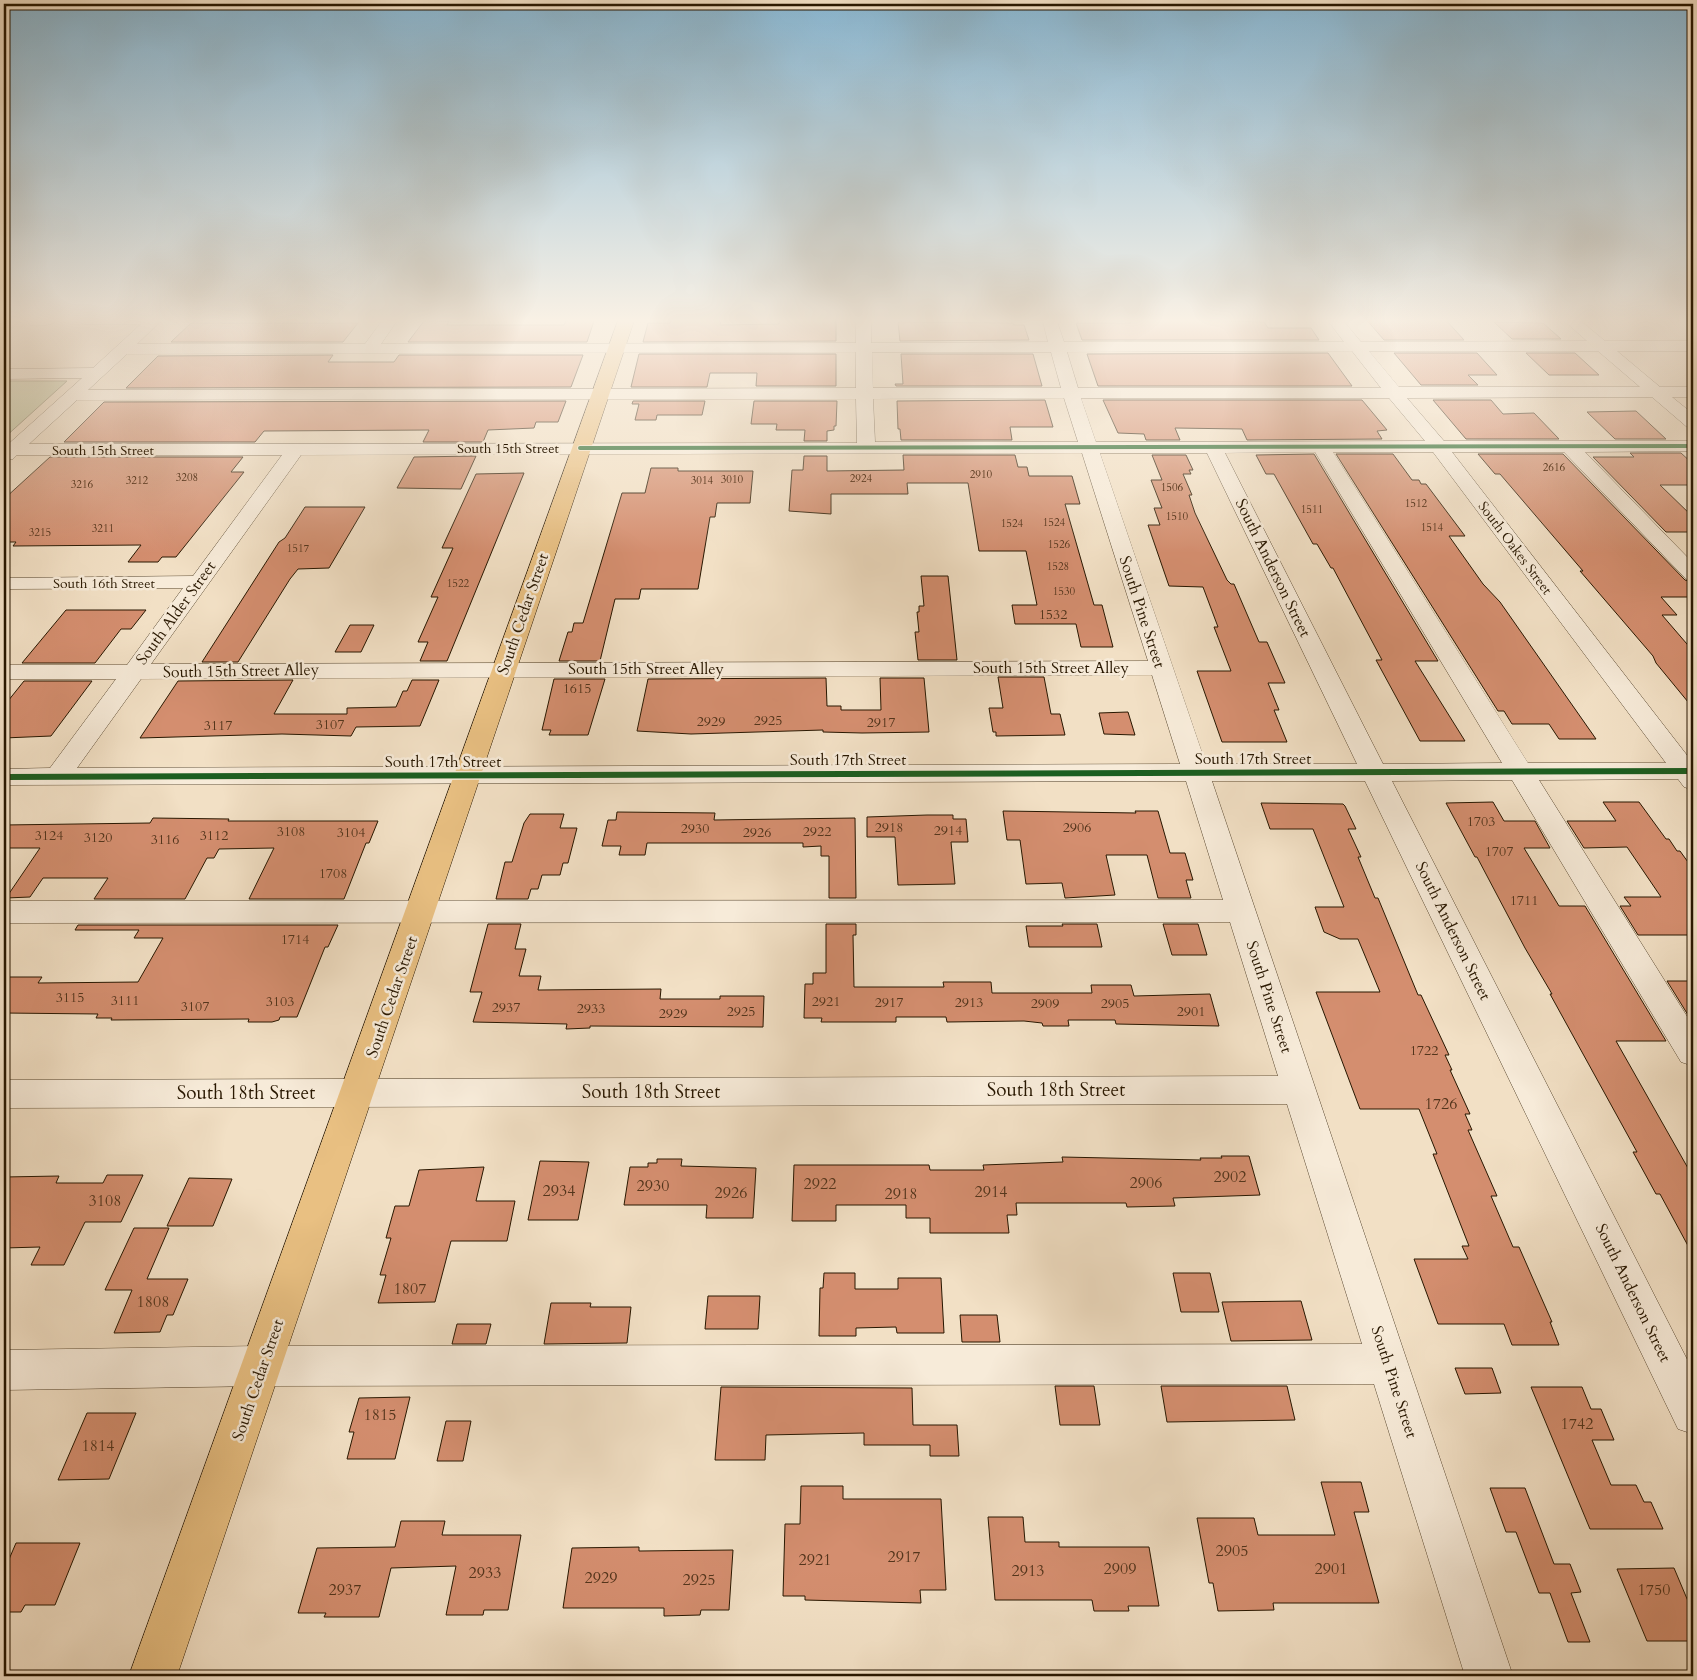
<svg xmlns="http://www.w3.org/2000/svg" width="1697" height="1680" viewBox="0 0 1697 1680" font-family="Cardo,serif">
<rect width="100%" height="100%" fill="#f2e0c5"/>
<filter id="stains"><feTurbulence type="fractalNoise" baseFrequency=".004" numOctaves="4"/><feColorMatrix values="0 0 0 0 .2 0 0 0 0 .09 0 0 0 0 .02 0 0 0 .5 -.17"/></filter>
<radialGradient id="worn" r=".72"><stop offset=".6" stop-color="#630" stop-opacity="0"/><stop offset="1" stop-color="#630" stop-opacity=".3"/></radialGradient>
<!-- green -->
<polygon fill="#b9c296" stroke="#706c4b" points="4,381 67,381 4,438"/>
<!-- building -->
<g fill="#d48e6f" stroke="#281700">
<polygon points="567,318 595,318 587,342 408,342 424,321 449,321 447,325 564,325"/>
<polygon points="671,318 721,320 720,325 779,324 780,318 836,318 836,341 643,342 648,323 670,323"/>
<polygon points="1128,318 1264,322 1268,328 1311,328 1319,340 1082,340 1076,323 1131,323"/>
<polygon points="1365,318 1445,319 1464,340 1384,340"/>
<polygon points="898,322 1013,323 1014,325 1024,325 1029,340 900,341"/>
<polygon points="1494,322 1543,323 1561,339 1512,339"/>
<polygon points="191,323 358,323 343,342 171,342"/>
<polygon points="1328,353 1352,386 1098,386 1087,354"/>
<polygon points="1394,353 1477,353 1497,375 1468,375 1478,385 1421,385"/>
<polygon points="1526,353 1575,353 1599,375 1549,375"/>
<polygon points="639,354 836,354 836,386 756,386 757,373 710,373 707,387 631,387"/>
<polygon points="901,354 1033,354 1042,386 896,386 895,384 903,384"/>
<polygon points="333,355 328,362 394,362 399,355 583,355 571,387 126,388 158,356"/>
<polygon points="1045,400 1053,427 1010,427 1012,440 901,440 900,429 898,429 897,401"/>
<polygon points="1103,400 1362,400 1387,430 1377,431 1382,439 1247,440 1242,429 1175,428 1180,440 1146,440 1144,434 1118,433"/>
<polygon points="1433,400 1491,400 1503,414 1534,413 1559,439 1466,439"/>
<polygon points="566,401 558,422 536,422 534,428 488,430 483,442 423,442 429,430 264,431 255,442 64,442 104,402"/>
<polygon points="633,401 705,401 702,415 657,415 656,420 635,420 639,404 632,404"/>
<polygon points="754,401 837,401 836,426 834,426 834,430 827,431 827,441 804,441 805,430 776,430 777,424 751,424"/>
<polygon points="1636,411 1666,439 1615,439 1587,412"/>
<polygon points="1630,453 1681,453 1693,464 1693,485 1660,485 1693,517 1693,532 1666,532 1593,457 1634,457"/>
<polygon points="1314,454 1438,661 1415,661 1465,741 1420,741 1376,660 1382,660 1333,568 1331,568 1317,544 1313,544 1274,474 1266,474 1256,455"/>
<polygon points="1336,454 1393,454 1412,480 1419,480 1421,484 1426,484 1465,536 1449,536 1483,584 1500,602 1596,739 1559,739 1549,724 1512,724 1504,711 1498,711"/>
<polygon points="1478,454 1563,454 1685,580 1693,583 1693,597 1661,597 1677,615 1662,615 1693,651 1693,708 1656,663 1653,656 1580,571 1583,571 1500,474 1495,474"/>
<polygon points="903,455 1015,455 1018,467 1027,467 1029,476 1072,476 1080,504 1065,504 1094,605 1102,605 1113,647 1081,647 1076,624 1015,624 1012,605 1037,605 1026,551 979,551 968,483 907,483 908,494 831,494 831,514 789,511 792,470 803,470 804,456 827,456 827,471 904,470"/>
<polygon points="1152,455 1186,455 1193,470 1189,470 1191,474 1183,474 1192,495 1189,495 1195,513 1227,580 1231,584 1234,584 1259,642 1267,642 1285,683 1268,683 1279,710 1274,710 1287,742 1222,742 1197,671 1231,671 1214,627 1218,627 1203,587 1169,586 1148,525 1160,525 1154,508 1162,508 1151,480 1162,480"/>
<polygon points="476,456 461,489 397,488 414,457"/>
<polygon points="50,457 243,457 231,472 244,472 176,557 162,557 158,562 128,562 141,545 13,546 16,542 4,542 4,499"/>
<polygon points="651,468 678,468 678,471 753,471 750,503 717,503 715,517 710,517 698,589 641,589 639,599 615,599 600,661 559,661 568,632 572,632 574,623 583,623 622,493 645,493"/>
<polygon points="524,473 447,661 420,661 428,642 418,642 438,597 431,597 453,548 442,548 476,474"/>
<polygon points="305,507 365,507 329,568 298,569 290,579 238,662 202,662 279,542 285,538"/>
<polygon points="921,576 948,576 957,660 918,660 915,632 919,632 917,612 919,612 919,606 924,606"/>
<polygon points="66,610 146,610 131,629 121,629 95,663 22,663"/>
<polygon points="350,625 374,625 361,652 335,652"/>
<polygon points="998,677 1044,677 1051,714 1060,714 1065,735 996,736 996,732 993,732 989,708 1003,708"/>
<polygon points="826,678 827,706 841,706 841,710 881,710 880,678 924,678 929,732 862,733 823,732 823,730 691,734 637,731 648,679"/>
<polygon points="554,679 605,679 588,735 549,735 551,730 542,730"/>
<polygon points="293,680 274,714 347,714 347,708 396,707 403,691 407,691 412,680 439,680 420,726 356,727 351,736 282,734 140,738 178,681"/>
<polygon points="24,681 92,681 51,736 4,738 4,706"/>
<polygon points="1128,712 1135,735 1104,734 1099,713"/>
<polygon points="1493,802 1504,821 1535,821 1550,848 1524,848 1559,906 1585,906 1666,1041 1616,1041 1693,1177 1693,1255 1660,1194 1656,1194 1633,1152 1637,1152 1550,994 1552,994 1525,948 1477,857 1475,857 1446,803"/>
<polygon points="1603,802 1639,802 1666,839 1669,839 1677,851 1680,851 1693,869 1693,935 1638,935 1620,906 1631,906 1624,897 1661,897 1627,847 1584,848 1567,821 1616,821"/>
<polygon points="1261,803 1343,804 1345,806 1356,829 1348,829 1361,857 1358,857 1375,898 1378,898 1418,995 1421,995 1449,1055 1445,1055 1452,1070 1450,1070 1470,1114 1465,1114 1472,1130 1468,1130 1497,1196 1491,1196 1513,1247 1519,1247 1552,1322 1550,1322 1559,1345 1512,1345 1504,1324 1438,1324 1414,1259 1468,1259 1462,1246 1469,1246 1433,1154 1437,1154 1419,1109 1360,1109 1316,992 1380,992 1358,939 1340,939 1324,932 1315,907 1344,907 1313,829 1270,829"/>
<polygon points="1003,811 1136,813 1135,811 1158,811 1170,853 1185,853 1193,880 1186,880 1191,898 1158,898 1147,855 1106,855 1115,895 1065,898 1062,883 1026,884 1020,840 1007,840"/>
<polygon points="617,812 715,813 714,820 855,818 856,898 829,898 829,856 821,856 821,846 803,847 803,843 647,843 645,855 619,855 621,846 602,846 608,820 616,820"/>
<polygon points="530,814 564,814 560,828 577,828 568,863 563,863 560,875 542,875 538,889 531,889 528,899 496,899 505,862 512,862 524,823"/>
<polygon points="927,815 953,815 953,819 966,819 968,842 951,842 955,884 898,885 895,837 867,837 867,817"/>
<polygon points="153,818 229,819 228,821 378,821 369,843 366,843 344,899 249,899 274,848 219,849 214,858 207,858 185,899 94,899 108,878 43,878 30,897 6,898 40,848 4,848 4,825 150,823"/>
<polygon points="488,924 521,924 515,949 526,949 519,976 541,976 538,990 661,989 660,999 720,999 720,996 764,996 763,1027 590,1026 590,1028 566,1029 567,1024 473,1022 482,992 470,992"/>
<polygon points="826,924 856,924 856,935 853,935 854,987 944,987 943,982 991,982 992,993 1092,993 1091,985 1131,985 1134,996 1210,994 1219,1026 1116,1024 1115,1020 1068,1020 1069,1026 1043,1026 1042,1023 1024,1021 947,1022 946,1017 896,1017 896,1022 821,1022 822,1018 804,1018 805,984 813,984 813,973 826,973"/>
<polygon points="1062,924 1097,924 1102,947 1029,947 1026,926 1063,926"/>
<polygon points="1163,924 1198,924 1207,955 1172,955"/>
<polygon points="78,925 338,925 328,947 325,947 297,1017 280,1017 279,1020 272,1022 248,1022 249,1019 111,1020 112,1018 96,1018 98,1014 4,1013 4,977 42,977 38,983 138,982 163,938 134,938 139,930 75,930"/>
<polygon points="1667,981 1693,981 1693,1023"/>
<polygon points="1221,1156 1249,1156 1260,1195 1173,1198 1175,1206 1127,1207 1126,1203 1016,1203 1017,1215 1007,1215 1009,1233 930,1233 930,1218 906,1218 906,1205 836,1205 836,1221 792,1221 794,1165 929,1165 930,1170 984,1170 983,1165 1063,1162 1062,1157 1201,1160 1200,1158 1222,1158"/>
<polygon points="657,1159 682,1159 681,1166 756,1168 753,1218 706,1218 707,1205 624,1205 630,1167 648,1167 648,1163 657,1163"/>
<polygon points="540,1161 589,1162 578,1220 528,1220"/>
<polygon points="484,1167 476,1201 515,1201 507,1241 451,1241 435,1302 378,1303 386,1275 380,1275 391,1238 386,1238 395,1206 409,1206 419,1170"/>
<polygon points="107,1175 143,1175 121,1222 85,1222 64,1265 31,1265 40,1247 4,1248 4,1177 59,1176 56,1183 103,1183"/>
<polygon points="189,1178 232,1179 213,1226 167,1226"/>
<polygon points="134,1228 169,1228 147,1279 188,1279 173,1315 167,1315 160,1332 114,1333 132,1290 105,1290"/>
<polygon points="824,1273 855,1273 855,1289 898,1289 898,1278 941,1278 944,1333 897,1333 896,1327 856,1328 856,1336 819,1336 820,1288 823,1288"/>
<polygon points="1173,1273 1210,1273 1219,1312 1181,1312"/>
<polygon points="708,1296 760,1296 758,1329 705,1329"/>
<polygon points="1301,1301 1312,1340 1231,1341 1222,1302"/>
<polygon points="551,1303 591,1303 590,1307 631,1307 627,1343 544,1344"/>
<polygon points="960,1315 997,1315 1000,1342 962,1342"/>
<polygon points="457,1324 491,1324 486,1344 452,1344"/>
<polygon points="1455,1368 1492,1368 1501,1393 1465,1394"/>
<polygon points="1055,1386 1094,1386 1100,1425 1060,1425"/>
<polygon points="1161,1386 1287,1386 1295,1420 1167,1422"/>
<polygon points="721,1387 912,1388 913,1425 957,1425 959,1456 930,1456 930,1445 864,1445 864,1433 766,1435 765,1460 715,1460"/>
<polygon points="1531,1387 1582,1387 1591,1409 1601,1409 1614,1440 1592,1440 1611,1485 1636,1485 1644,1502 1651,1502 1663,1529 1590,1529"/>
<polygon points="410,1397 395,1459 347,1459 354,1432 349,1432 359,1398"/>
<polygon points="87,1413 136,1413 109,1479 58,1480"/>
<polygon points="446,1421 471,1421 463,1461 437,1461"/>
<polygon points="1321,1482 1361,1482 1369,1512 1354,1512 1379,1603 1273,1603 1274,1610 1218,1611 1213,1583 1209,1583 1197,1518 1254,1518 1258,1535 1335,1535"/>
<polygon points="801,1486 843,1486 843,1499 941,1499 946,1590 920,1590 921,1603 805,1600 805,1596 783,1596 785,1524 800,1524"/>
<polygon points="1490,1488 1525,1488 1554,1564 1570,1564 1581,1592 1571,1593 1590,1642 1568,1642 1550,1593 1539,1593 1516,1532 1506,1532"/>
<polygon points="988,1517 1023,1517 1025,1542 1059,1542 1059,1547 1149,1547 1159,1606 1128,1606 1129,1611 1094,1611 1092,1600 995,1600"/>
<polygon points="401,1521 445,1521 442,1535 521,1535 508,1610 484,1610 483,1615 446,1615 456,1566 391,1568 379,1617 324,1617 326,1613 298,1613 317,1548 395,1547"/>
<polygon points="16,1543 80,1543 55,1605 25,1605 21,1612 4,1612 4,1571"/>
<polygon points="639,1547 639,1551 733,1550 729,1610 701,1610 700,1615 664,1616 664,1608 563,1608 572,1548"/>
<polygon points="1674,1568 1693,1613 1693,1641 1647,1641 1617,1569"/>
</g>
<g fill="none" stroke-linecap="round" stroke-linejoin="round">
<defs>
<g id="minor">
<path d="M35,318h27c-6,7 -24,9 -32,7l-3,-3z"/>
<path d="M74,318h90l-27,26h228l19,-26h15l-18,26 475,-1v-25h15v25l177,-1 -6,-24h14l8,24h280l-18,-24h15l20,24 226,-1 -26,-23h16l28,23h88v10h-76l43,36h33v10h-21l21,17v14l-6,-1 -35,-30 -245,1 37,43h249v10l-108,1 108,111v18l-7,-2 -122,-127h-112l241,311v27l-9,-3 -6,-8 -139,1 154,246v40l-12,-4 -169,-282 -120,1 301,590v63l-15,-5 -313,-648h-153l301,895h-48l-91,-292 -1110,2 -260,4v-40l260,-4 1098,-2 -75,-240 -1283,4v-28l1274,-4 -48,-154 -1226,1v-22l1219,-1 -37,-119 -1182,4v-16l46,-1 66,-89h-112v-14h123l56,-77 -173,1 -6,-1v-10l189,-2 89,-121h-265l-4,4 -9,1v-12l78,-70 -78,1v-10l89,-1 48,-44h-56l-8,-3zM1352,351l29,37h-303l-11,-36zM1369,351h229l42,36h-241zM856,352v36l-768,2 39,-36zM872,352h179l10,36h-188zM1064,398l14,44h-203l-2,-43zM1081,398h308l36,43 -329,1zM856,399l1,44 -828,1 48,-44zM1315,452l187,311 -119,1 -158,-311zM1333,452h100l233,311h-138zM1082,453l66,208 -997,3 150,-209zM1100,453h107l150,311h-151zM1152,675l28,89 -1103,4 64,-89z"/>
</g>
<polygon id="major" points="619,318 635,318 177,1676 129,1676"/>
</defs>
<!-- minor casing -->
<use href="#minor" stroke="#5a4931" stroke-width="1"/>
<!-- major casing -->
<use href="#major" stroke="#281700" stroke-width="1"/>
<!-- minor -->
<use href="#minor" fill="#f7ebd9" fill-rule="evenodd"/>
<!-- major -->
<use href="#major" fill="#e9c082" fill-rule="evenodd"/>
<defs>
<polyline id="cycleway-far1" points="580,448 1693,446"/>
<polyline id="cycleway" points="4,777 1693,771"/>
</defs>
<!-- cycleway-far1 casing -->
<use href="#cycleway-far1" stroke="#f7ebd9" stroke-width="5.5"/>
<!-- cycleway casing -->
<use href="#cycleway" stroke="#f7ebd9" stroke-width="9"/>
<!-- cycleway-far1 -->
<use href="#cycleway-far1" stroke="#1b5e20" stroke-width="4"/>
<!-- cycleway -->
<use href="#cycleway" stroke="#1b5e20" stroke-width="6"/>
</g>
<!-- sky -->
<linearGradient id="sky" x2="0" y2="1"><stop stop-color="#89b8d4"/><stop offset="0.58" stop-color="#f9f1e5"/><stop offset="1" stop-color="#f9f1e5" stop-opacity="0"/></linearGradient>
<rect width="1697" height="553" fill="url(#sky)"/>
<g text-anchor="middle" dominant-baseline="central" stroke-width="5" stroke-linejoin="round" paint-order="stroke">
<!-- far-number labels -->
<g font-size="11" fill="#53351c">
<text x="1554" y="467">2616</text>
<text x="981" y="474">2910</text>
<text x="187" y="477">3208</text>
<text x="861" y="478">2924</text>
<text x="732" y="479">3010</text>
<text x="137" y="480">3212</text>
<text x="702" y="480">3014</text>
<text x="82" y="484">3216</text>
<text x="1172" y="487">1506</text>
<text x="1416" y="503">1512</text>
<text x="1312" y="509">1511</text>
<text x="1177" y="516">1510</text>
<text x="1054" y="522">1524</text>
<text x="1012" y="523">1524</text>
<text x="1432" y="527">1514</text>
<text x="103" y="528">3211</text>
<text x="40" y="532">3215</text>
<text x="1059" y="544">1526</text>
<text x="298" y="548">1517</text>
<text x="1058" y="566">1528</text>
<text x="458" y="583">1522</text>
<text x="1064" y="591">1530</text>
</g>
<!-- far-street labels -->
<g font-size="14" fill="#281700" stroke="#f7ebd9">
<text x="508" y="448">South 15th Street</text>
<text x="103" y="450">South 15th Street</text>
<text transform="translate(1515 548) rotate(53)">South Oakes Street</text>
<text x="104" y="583">South 16th Street</text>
</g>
<!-- number labels -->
<g font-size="14" fill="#53351c">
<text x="1053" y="614">1532</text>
<text x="577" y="688">1615</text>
<text x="768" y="720">2925</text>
<text x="711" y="721">2929</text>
<text x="881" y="722">2917</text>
<text x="330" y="724">3107</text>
<text x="218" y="725">3117</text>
<text x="1481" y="821">1703</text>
<text x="889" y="827">2918</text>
<text x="1077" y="827">2906</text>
<text x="695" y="828">2930</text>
<text x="948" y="830">2914</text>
<text x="291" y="831">3108</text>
<text x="817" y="831">2922</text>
<text x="351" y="832">3104</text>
<text x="757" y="832">2926</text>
<text x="49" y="835">3124</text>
<text x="214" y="835">3112</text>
<text x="98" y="837">3120</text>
<text x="165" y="839">3116</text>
<text x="1499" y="851">1707</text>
<text x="333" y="873">1708</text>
<text x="1524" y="900">1711</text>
<text x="295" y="939">1714</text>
<text x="70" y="997">3115</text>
<text x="125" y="1000">3111</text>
<text x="280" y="1001">3103</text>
<text x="826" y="1001">2921</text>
<text x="889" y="1002">2917</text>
<text x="969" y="1002">2913</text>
<text x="1045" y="1003">2909</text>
<text x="1115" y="1003">2905</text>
<text x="195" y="1006">3107</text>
<text x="506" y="1007">2937</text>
<text x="591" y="1008">2933</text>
<text x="741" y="1011">2925</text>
<text x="1191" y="1011">2901</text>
<text x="673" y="1013">2929</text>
<text x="1424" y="1050">1722</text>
</g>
<!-- street labels -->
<g font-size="16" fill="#281700" stroke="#f7ebd9">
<text transform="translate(1273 568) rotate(64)">South Anderson Street</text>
<text transform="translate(1142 612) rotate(72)">South Pine Street</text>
<text transform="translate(176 613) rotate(-54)">South Alder Street</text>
<text transform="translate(523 614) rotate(-71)">South Cedar Street</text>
<text x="1051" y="668">South 15th Street Alley</text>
<text x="646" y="669">South 15th Street Alley</text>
<text transform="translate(241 671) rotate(-1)">South 15th Street Alley</text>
<text x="1253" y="759">South 17th Street</text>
<text x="848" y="760">South 17th Street</text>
<text x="443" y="762">South 17th Street</text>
<text transform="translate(1453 931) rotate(64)">South Anderson Street</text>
<text transform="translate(392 997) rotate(-71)">South Cedar Street</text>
<text transform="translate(1269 997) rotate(72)">South Pine Street</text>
<text transform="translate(1633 1293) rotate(64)">South Anderson Street</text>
<text transform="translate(258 1380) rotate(-71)">South Cedar Street</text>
<text transform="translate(1394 1382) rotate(72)">South Pine Street</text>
</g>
<!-- near-number labels -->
<g font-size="16" fill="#53351c">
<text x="1441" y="1104">1726</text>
<text x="1230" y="1177">2902</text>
<text x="1146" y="1183">2906</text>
<text x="820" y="1184">2922</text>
<text x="653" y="1186">2930</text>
<text x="559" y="1191">2934</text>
<text x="991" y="1192">2914</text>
<text x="731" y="1193">2926</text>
<text x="901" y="1194">2918</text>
<text x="105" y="1201">3108</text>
<text x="410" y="1289">1807</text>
<text x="153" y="1302">1808</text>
<text x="380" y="1415">1815</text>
<text x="1577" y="1424">1742</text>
<text x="98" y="1446">1814</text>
<text x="1232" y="1551">2905</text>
<text x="904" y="1557">2917</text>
<text x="815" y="1560">2921</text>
<text x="1120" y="1569">2909</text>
<text x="1331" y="1569">2901</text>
<text x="1028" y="1571">2913</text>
<text x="485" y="1573">2933</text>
<text x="601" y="1578">2929</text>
<text x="699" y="1580">2925</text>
<text x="345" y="1590">2937</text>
<text x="1654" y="1590">1750</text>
</g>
<!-- near-street labels -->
<g font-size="19" fill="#281700" stroke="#f7ebd9">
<text x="1056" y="1090">South 18th Street</text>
<text x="651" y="1092">South 18th Street</text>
<text x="246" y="1093">South 18th Street</text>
</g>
</g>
<!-- margin -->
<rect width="1697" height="1680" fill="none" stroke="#f2e0c5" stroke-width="20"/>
<rect x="5" y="5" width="1687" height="1670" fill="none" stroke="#281700" stroke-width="2.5"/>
<rect x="10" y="10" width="1677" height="1660" fill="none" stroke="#281700"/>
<rect width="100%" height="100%" filter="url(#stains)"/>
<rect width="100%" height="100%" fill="url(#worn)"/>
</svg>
